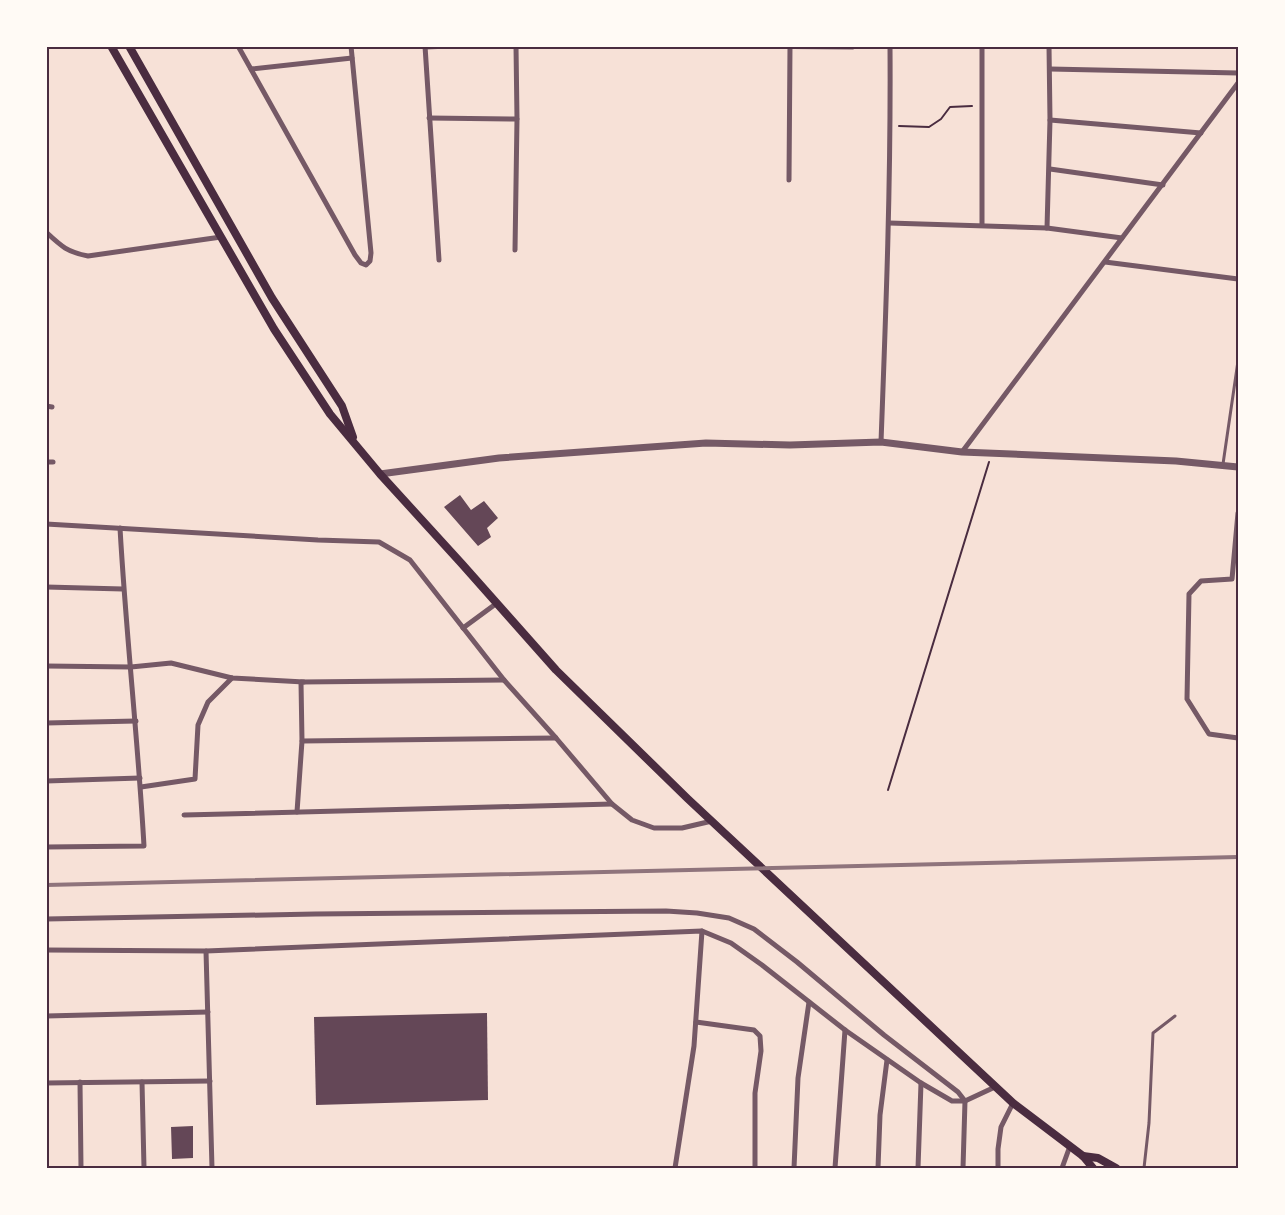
<svg xmlns="http://www.w3.org/2000/svg" width="1285" height="1215" viewBox="0 0 1285 1215" font-family="Raleway,sans-serif">
<rect width="100%" height="100%" fill="#f7e1d7"/>
<!-- building -->
<g fill="#644757">
<polygon points="460,495 471,510 484,501 498,518 487,528 491,537 478,546 444,507"/>
<polygon points="487,1013 488,1100 316,1105 314,1017"/>
<polygon points="193,1126 193,1158 172,1159 171,1127"/>
</g>
<g fill="none" stroke-linecap="round" stroke-linejoin="round">
<!-- path -->
<g stroke="#4a2c40" stroke-width="2">
<polyline points="899,126 929,127 941,119 950,107 972,106"/>
<polyline points="888,790 989,462"/>
</g>
<!-- service -->
<g stroke="#755966" stroke-width="3">
<polyline points="1223,464 1238,361"/>
<polyline points="1144,1168 1149,1123 1153,1033 1175,1016"/>
</g>
<!-- minor -->
<g stroke="#755966" stroke-width="5">
<polyline points="238,46 355,255 361,263 366,265 370,261 371,253 351,46"/>
<polyline points="425,46 439,260"/>
<polyline points="720,46 853,47"/>
<polyline points="982,46 982,225"/>
<polyline points="425,47 450,46"/>
<polyline points="251,69 352,58"/>
<polyline points="1050,69 1238,73"/>
<polyline points="429,118 517,119"/>
<polyline points="1050,120 1201,133"/>
<polyline points="1050,169 1163,185"/>
<polyline points="789,180 790,46"/>
<polyline points="889,223 1047,228 1122,238"/>
<polyline points="1047,228 1050,120 1049,46"/>
<path d="M46,232c15,14 21,20 42,24l133,-19"/>
<polyline points="515,250 517,119 516,46"/>
<polyline points="1105,262 1238,279"/>
<polyline points="46,406 52,407"/>
<path d="M881,442c5,-132 10,-263 9,-396"/>
<polyline points="962,452 1238,83"/>
<polyline points="46,462 53,462"/>
<polyline points="1238,513 1232,579 1201,581 1189,594 1187,699 1209,734 1238,738"/>
<polyline points="46,524 318,540 379,542 410,560 504,680 556,738 612,804 632,820 654,828 682,828 712,821"/>
<polyline points="46,587 123,589"/>
<polyline points="463,628 497,603"/>
<polyline points="46,666 131,667 171,663 232,678 304,682"/>
<polyline points="46,723 136,721"/>
<polyline points="302,741 556,738"/>
<polyline points="46,781 140,778"/>
<polyline points="141,787 195,779 198,725 208,702 232,678"/>
<polyline points="297,812 302,741 301,682 504,680"/>
<polyline points="184,815 612,804"/>
<path d="M46,847l98,-1c-6,-106 -18,-212 -24,-318"/>
<polyline points="46,919 315,914 666,911 697,913 729,918 754,929 797,962 884,1035 958,1092 965,1101 963,1168"/>
<polyline points="46,950 206,951 702,931 731,943 762,965 845,1030 921,1083 952,1101 965,1101 995,1087"/>
<polyline points="206,951 212,1168"/>
<polyline points="46,1016 208,1012"/>
<polyline points="696,1022 754,1030 760,1036 761,1051 755,1093 755,1168"/>
<polyline points="80,1082 81,1168"/>
<polyline points="142,1082 144,1168"/>
<polyline points="46,1083 210,1081"/>
<polyline points="675,1168 694,1046 702,931"/>
<polyline points="794,1168 798,1078 809,1002"/>
<polyline points="835,1168 845,1030"/>
<polyline points="878,1168 880,1115 887,1060"/>
<polyline points="918,1168 921,1083"/>
<polyline points="998,1168 998,1149 1001,1127 1013,1103"/>
<polyline points="1062,1168 1070,1146"/>
</g>
<!-- tertiary -->
<polyline stroke="#755966" stroke-width="7" points="380,474 499,458 706,443 790,445 881,442 962,452 1176,461 1238,467"/>
<!-- primary -->
<g stroke="#4a2c40" stroke-width="8">
<polyline points="111,46 274,329 330,414 380,474 462,564 556,670 688,799 1013,1103 1083,1156 1093,1168"/>
<polyline points="129,46 272,298 342,406 353,437"/>
<polyline points="1083,1156 1098,1158 1116,1168"/>
</g>
<!-- rail -->
<path stroke="#8f747c" stroke-width="4" d="M46,885c398,-7 795,-20 1192,-28"/>
</g>
<!-- border -->
<rect width="1285" height="1215" fill="none" stroke="#fffaf5" stroke-width="96"/>
<rect x="48" y="48" width="1189" height="1119" fill="none" stroke="#4a2c40" stroke-width="2"/>
</svg>
